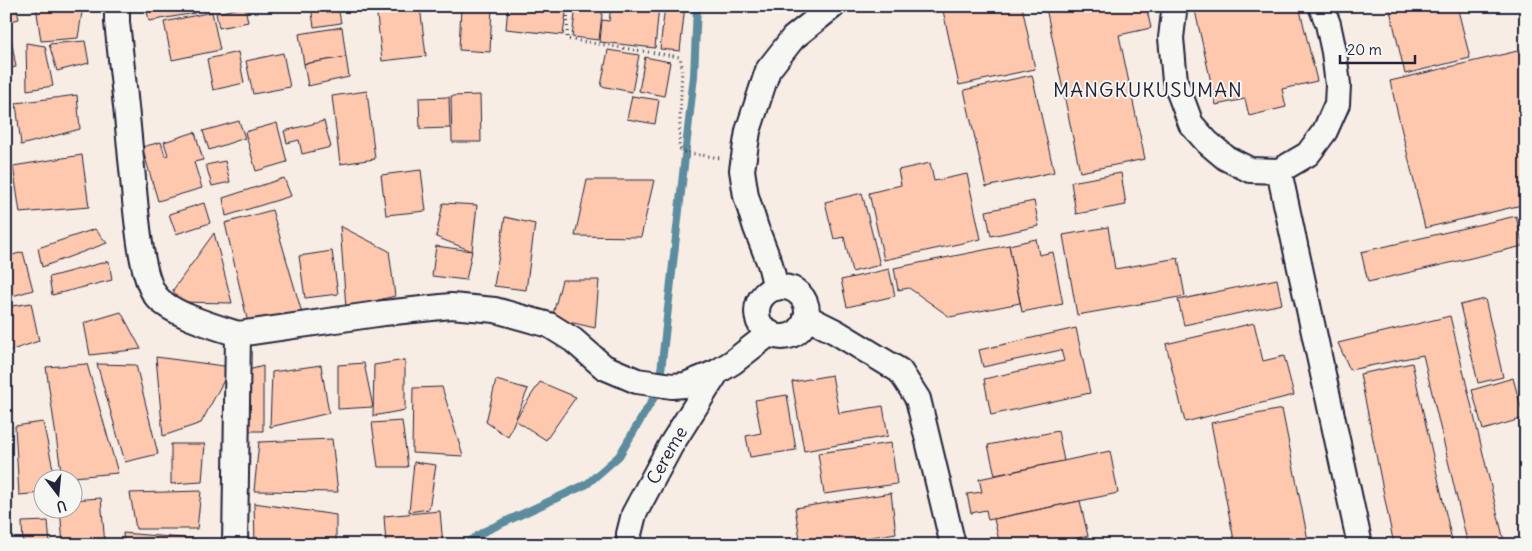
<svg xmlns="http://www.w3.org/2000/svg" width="1532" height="551" viewBox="0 0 1532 551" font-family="Delius,sans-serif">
<rect width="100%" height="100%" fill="#f7ede4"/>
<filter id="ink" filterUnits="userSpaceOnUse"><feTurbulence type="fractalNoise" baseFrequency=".02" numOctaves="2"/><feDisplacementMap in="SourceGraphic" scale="10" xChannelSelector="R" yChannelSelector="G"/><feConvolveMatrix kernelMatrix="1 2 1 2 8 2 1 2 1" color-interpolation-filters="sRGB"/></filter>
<g filter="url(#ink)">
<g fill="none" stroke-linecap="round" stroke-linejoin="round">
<!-- stream -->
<polyline stroke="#5c8c9e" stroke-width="8" points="464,545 483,532 587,484 619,456 659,389 694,76 697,6"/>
</g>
<!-- building -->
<g fill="#fdc8ae" stroke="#22223b">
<polygon points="6,6 16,6 19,19 6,22"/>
<polygon points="36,6 83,6 78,38 41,41"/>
<polygon points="146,6 193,6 195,13 149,21"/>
<polygon points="311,6 338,6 341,23 314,27"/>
<polygon points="376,6 420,6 426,56 382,61"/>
<polygon points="461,6 492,6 490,52 459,50"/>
<polygon points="508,6 567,6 563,35 506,29"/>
<polygon points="576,6 603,6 599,40 572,37"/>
<polygon points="611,6 659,6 655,48 600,42 602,20 609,21"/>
<polygon points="665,6 685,6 680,51 660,49"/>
<polygon points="942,6 1022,6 1035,69 959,85"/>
<polygon points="1057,6 1146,6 1151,28 1119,35 1145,159 1080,172 1046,8"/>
<polygon points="1194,6 1299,6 1317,81 1282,89 1286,107 1249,116 1245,99 1216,105"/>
<polygon points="1389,6 1457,6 1470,58 1405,74"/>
<polygon points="1518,6 1526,6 1526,30 1524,30"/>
<polygon points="245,7 248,22 219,28 216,13"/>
<polygon points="212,12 220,50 172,60 164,22"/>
<polygon points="9,27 16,67 6,69 6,28"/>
<polygon points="342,27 346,57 304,64 299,34"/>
<polygon points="85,41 89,63 57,71 49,44"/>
<polygon points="26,43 45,46 53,86 27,90"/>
<polygon points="1526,49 1526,204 1425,228 1390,81"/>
<polygon points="608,50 639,55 632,92 601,86"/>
<polygon points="238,52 244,83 213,90 207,59"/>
<polygon points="283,53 290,87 253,94 246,61"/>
<polygon points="346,57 349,77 308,86 304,64"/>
<polygon points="645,57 670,62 664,96 639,91"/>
<polygon points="1032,75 1054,172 986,187 964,90"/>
<polygon points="367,91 375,159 340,164 332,96"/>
<polygon points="77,95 80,129 21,145 16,103"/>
<polygon points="480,95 481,142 452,142 451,96"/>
<polygon points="632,96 659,100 655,124 627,119"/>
<polygon points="449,97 450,128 420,129 419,98"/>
<polygon points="239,121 245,138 209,150 203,131"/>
<polygon points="324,121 331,147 302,154 299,140 287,143 284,131"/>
<polygon points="277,123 287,162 256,171 245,132"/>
<polygon points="195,132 203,160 194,162 202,188 158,201 142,147 161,142 165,156 168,155 164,142"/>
<polygon points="82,155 89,207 20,213 13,166"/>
<polygon points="6,158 12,212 6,213"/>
<polygon points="225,161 230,182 212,186 206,165"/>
<polygon points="930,163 934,181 967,174 981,239 884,260 869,193 901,185 898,170"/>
<polygon points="421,170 426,211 386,215 381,175"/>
<polygon points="1121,173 1126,205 1076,214 1071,182"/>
<polygon points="284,178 291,196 226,216 223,198"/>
<polygon points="587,180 654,180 641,237 575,236"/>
<polygon points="862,193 880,265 852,272 844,237 834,239 825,202"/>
<polygon points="1034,201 1039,226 991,236 986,211"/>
<polygon points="204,203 210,223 176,234 169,214"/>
<polygon points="443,203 477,205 472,251 436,237"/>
<polygon points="272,210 304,320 250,332 225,223"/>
<polygon points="1516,216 1523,246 1368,282 1361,252"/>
<polygon points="505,217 535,224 526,290 494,286"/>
<polygon points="340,226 389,251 395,296 346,308"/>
<polygon points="1108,227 1115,269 1178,258 1185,296 1077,315 1063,235"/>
<polygon points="95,229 107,243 42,267 38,248"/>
<polygon points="214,233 232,303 179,302 173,290"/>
<polygon points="1036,239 1039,255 1053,252 1063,304 1022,312 1009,245"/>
<polygon points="1009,245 1020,303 950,317 909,288 898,290 894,268"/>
<polygon points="436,246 472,251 466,280 432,276"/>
<polygon points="332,251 338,294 305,298 299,256"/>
<polygon points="23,252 33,290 9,297 6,288 6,257"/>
<polygon points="109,261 112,280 52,295 49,277"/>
<polygon points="889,269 895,296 847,307 841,280"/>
<polygon points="1277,279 1282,304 1184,325 1178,300"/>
<polygon points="562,280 599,280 595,328 552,318"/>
<polygon points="1485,299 1503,377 1478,383 1460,305"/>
<polygon points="31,303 39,341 6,352 6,307"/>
<polygon points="121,312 141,349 90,355 84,323"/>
<polygon points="1450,316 1505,545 1468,545 1423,355 1350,370 1338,343"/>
<polygon points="1254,323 1263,361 1284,356 1294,395 1185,422 1166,344"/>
<polygon points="1076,328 1090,393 991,415 984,379 1064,361 1061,350 983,367 979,350"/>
<polygon points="156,357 231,367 201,423 163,436"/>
<polygon points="405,360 405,410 373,416 374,365"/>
<polygon points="364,363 373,407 338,409 338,365"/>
<polygon points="1412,363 1453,545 1394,545 1360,374"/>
<polygon points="87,364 118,473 62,478 46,367"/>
<polygon points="97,364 136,365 158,454 125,462"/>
<polygon points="321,365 329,413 270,427 272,372"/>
<polygon points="263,366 263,431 249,431 245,371"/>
<polygon points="832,375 839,413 883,406 888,436 804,451 792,382"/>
<polygon points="1513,378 1524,418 1483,430 1472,390"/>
<polygon points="496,380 528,389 508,437 486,422"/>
<polygon points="540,382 576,397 546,440 515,420"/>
<polygon points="442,387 463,456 412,453 413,388"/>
<polygon points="787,395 796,450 750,457 746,436 761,433 755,400"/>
<polygon points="1282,409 1309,545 1235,545 1211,423"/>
<polygon points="402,421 408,467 378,467 372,423"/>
<polygon points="43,422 55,478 42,478 42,493 19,495 15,426"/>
<polygon points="1058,431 1064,461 995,475 988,445"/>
<polygon points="6,438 10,493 6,494"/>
<polygon points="332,439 338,492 254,491 259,442"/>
<polygon points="891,443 897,484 824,494 818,453"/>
<polygon points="171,444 205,444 202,482 171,484"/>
<polygon points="1110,451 1118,493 988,520 986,510 971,513 967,494 982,492 979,479"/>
<polygon points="414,462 436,465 429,509 409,512"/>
<polygon points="201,491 197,529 136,529 130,493"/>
<polygon points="891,493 896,533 823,545 801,545 795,508"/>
<polygon points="101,498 105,545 63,545 60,508 72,508 72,500"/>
<polygon points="1080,501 1088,536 1046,545 1000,545 994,519"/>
<polygon points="254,503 336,515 336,545 255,545"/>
<polygon points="440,511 443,545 386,545 384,516"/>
<polygon points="48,521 50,545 23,545 22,522"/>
<polygon points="123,533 205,540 205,545 124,545"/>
</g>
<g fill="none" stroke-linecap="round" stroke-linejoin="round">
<defs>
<g id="minor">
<path d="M117,6v16c5,46 10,91 14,137 4,31 7,115 25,137 14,18 60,31 82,38l-3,211"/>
<polyline points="1176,6 1174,12 1171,38 1175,81 1191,124 1207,142 1226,158 1250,170 1279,171 1308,154 1325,131 1337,104 1338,85 1334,52 1328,24 1321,6"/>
<polyline points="1279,171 1360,545"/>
<circle cx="782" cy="312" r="25"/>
<polyline points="776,288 770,264 756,228 746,196 742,170 748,131 768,70 793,38 833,6"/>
<polyline points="806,317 836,332 900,371 918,399 953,545"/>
<polyline points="238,334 384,313 451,306 495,310 549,325 573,340 604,367 637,381 672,386 685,385 717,372 733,362 770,333"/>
<path id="s1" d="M630,545l-1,-11 5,-20 37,-69 46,-73"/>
</g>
</defs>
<!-- minor casing -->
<use href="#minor" stroke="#22223b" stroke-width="28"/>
<!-- path -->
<polyline stroke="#22223b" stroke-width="3" stroke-dasharray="1 4" stroke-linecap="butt" points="568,6 567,39 680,57 682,66 679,148 683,152 720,158"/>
<!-- minor -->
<use href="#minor" stroke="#f6f6f2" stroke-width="24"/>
</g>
</g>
<g text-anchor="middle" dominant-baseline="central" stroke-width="4" stroke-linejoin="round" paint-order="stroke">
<!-- street labels -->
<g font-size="18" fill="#22223b" stroke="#f6f6f2">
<text stroke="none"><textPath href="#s1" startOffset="99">Cereme</textPath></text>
</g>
<!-- quarter labels -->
<g font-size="20" letter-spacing="1" fill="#22223b" stroke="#f6f6f2">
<text x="1148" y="89">MANGKUKUSUMAN</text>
</g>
</g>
<!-- margin -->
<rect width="1532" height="551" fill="none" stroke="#f6f6f2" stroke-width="25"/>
<rect x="12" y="12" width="1507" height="526" fill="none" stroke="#22223b" stroke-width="2" filter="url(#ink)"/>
<!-- north arrow -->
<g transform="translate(58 494) rotate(164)"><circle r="24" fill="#f6f6f2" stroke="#a1a1a9"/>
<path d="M0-4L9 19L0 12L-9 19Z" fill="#22223b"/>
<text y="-8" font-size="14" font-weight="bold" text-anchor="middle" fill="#22223b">U</text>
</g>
<!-- scale -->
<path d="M1340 55v8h75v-8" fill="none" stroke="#22223b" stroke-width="2.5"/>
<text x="1347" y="55" font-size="15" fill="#22223b" stroke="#f6f6f2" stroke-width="4" paint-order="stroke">20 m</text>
</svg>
